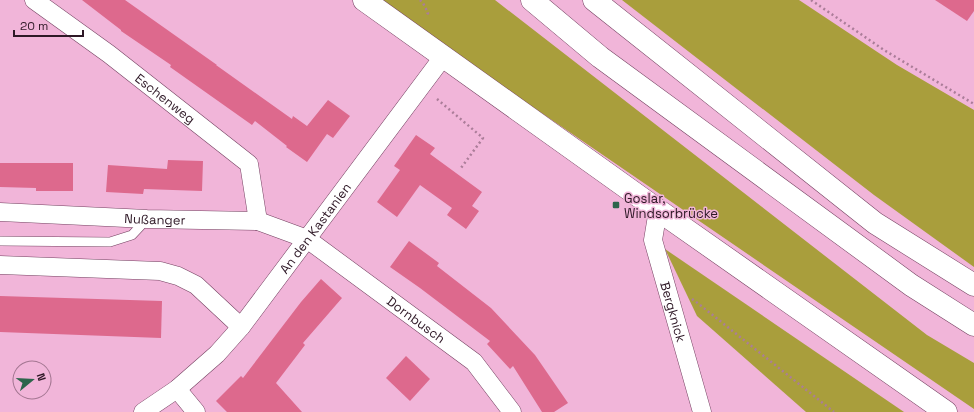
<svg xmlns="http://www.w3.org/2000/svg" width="974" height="412" viewBox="0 0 974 412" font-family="'Space Grotesk',sans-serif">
<rect width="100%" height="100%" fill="#f1b5d9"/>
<!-- green -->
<g fill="#a99e3c">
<polygon points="380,0 495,0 927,335 974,363 974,409 432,38"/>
<polygon points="622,0 799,0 897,65 974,110 974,267 874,195"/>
<polygon points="665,249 904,412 806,412 697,316"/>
</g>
<!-- building -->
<g fill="#dd698d">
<polygon points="82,0 125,0 217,65 216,65 292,119 293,116 307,126 328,100 350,116 333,138 327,134 307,162 286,147 287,146 255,121 252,125 170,67 171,65 121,31 121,30"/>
<polygon points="935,0 974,0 974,11 967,21"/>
<polygon points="416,135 435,148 430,154 482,192 472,206 479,211 466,229 447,215 452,208 420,185 397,217 377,202 400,170 394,166"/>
<polygon points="168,160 203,161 202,191 144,189 143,194 106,192 108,165 167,169"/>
<polygon points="0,163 73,163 73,191 36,191 36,188 0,187"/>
<polygon points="409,241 439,263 437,266 491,308 535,355 568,403 554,412 542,412 513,366 510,369 487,344 490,341 420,288 390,267"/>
<polygon points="321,279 342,298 303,343 305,345 276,383 302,412 227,412 216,401 241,376 243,378 301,302"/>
<polygon points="0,296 162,301 161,338 0,332"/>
<polygon points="406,356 430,379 410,401 386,378"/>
</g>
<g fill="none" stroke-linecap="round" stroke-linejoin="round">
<defs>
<polyline id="lane" points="0,241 110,242 132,235 147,219"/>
<g id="street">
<path id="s1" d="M34,0l75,54 140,110 9,57"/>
<path id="s2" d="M658,210l-5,30 49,172"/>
<path id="s3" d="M0,212l147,7 111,2 49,18 167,123 38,50"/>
<polyline points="0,265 160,271 178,276 196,285 241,327"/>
<polyline points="177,389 196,412"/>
<path id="s4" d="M143,412l34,-23 40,-35 24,-27 202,-270"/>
</g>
<polyline id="secondary" points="364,0 658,210 946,412"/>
<g id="highway">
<polyline points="532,0 600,57 911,285 974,325"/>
<polyline points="594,0 875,223 974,285"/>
</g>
</defs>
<!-- lane casing -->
<use href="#lane" stroke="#744161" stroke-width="10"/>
<!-- street casing -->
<use href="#street" stroke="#744161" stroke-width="19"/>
<!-- secondary casing -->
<use href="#secondary" stroke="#744161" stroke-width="23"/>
<!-- highway casing -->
<use href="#highway" stroke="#744161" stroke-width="23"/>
<!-- path -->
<g stroke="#ab7d99" stroke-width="2.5" stroke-dasharray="2 3" stroke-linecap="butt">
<polyline points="420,0 423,3 428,13 426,16"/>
<polyline points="811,0 884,50 974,104"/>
<polyline points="437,99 483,138 461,168"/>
<polyline points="692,299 695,301 834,412"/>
</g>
<!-- lane -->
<use href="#lane" stroke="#fff" stroke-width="9"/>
<!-- street -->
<use href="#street" stroke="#fff" stroke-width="18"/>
<!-- secondary -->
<use href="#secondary" stroke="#fff" stroke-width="22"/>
<!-- highway -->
<use href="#highway" stroke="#fff" stroke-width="22"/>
</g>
<!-- markers -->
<rect fill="#2d654c" stroke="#f1b5d9" stroke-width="1.5" x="612" y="201" width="8" height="8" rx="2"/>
<g text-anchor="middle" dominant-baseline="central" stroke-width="3" stroke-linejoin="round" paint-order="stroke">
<!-- street labels -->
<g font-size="13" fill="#2e1826" stroke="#f1b5d9">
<text stroke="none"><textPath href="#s1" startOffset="164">Eschenweg</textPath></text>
<text stroke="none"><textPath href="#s3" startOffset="155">Nußanger</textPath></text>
<text stroke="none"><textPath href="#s4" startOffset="254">An den Kastanien</textPath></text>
<text stroke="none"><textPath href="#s2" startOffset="105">Bergknick</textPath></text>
<text stroke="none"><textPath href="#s3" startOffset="446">Dornbusch</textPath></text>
</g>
<!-- poi labels -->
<g font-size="13" fill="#2e1826" stroke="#f1b5d9" text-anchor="start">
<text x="624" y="198">Goslar,<tspan x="624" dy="15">Windsorbrücke</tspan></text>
</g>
</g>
<!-- north arrow -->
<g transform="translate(32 380) rotate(72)"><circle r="19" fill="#f1b5d9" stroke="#a37691"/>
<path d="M0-3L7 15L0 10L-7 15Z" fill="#2d654c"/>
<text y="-6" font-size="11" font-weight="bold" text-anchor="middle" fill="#2e1826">N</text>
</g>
<!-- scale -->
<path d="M14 30v6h69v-6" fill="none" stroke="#2e1826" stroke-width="2"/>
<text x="20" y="30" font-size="12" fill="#2e1826" stroke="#f1b5d9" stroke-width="3" paint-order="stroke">20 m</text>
</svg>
